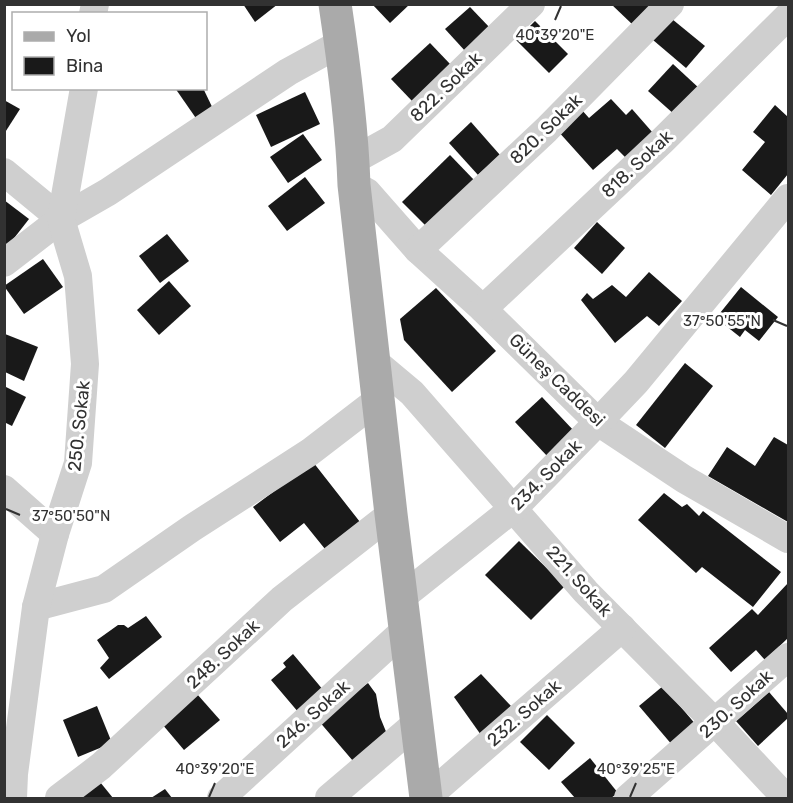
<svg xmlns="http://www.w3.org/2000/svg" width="793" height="803" viewBox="0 0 793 803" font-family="Rubik,sans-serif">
<rect width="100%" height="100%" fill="#fff"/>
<!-- building -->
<g fill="#191919">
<polygon points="243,4 278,4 255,22"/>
<polygon points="372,4 410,4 390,23"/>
<polygon points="611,4 652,4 633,25"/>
<polygon points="470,7 491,29 466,52 445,29"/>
<polygon points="672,19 705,46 686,68 653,40"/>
<polygon points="535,21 568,54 549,73 516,40"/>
<polygon points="430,43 451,65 413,102 391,79"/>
<polygon points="673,64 700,89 675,115 648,91"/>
<polygon points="175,88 203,88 215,113 200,124"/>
<polygon points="305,92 320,124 271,147 256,115"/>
<polygon points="611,99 626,115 632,109 653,133 626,158 617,149 593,170 557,130 581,109 589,118"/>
<polygon points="4,100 20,109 4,134"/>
<polygon points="775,105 788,117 788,174 771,195 742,170 765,142 753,132"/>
<polygon points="471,122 500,155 478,175 449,143"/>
<polygon points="303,134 322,160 288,183 270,157"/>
<polygon points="450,155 475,181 428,228 402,202"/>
<polygon points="305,177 325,203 287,231 268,206"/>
<polygon points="4,200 29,219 4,251"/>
<polygon points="597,222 625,248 602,274 574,248"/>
<polygon points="167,234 189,261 160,283 139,256"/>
<polygon points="43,259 63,287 24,314 4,286"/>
<polygon points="649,272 682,301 659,326 647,316 615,343 581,300 587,293 593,299 612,285 626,297"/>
<polygon points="169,281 191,306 159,335 137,310"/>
<polygon points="741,287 778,317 759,341 745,330 740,337 716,318"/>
<polygon points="436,288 496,351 452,392 404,340 400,319"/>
<polygon points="5,334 38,347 24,381 5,372"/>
<polygon points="685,363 713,386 665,448 636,425"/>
<polygon points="4,386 26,397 12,426 4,422"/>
<polygon points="542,397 575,432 548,457 515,422"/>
<polygon points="774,437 788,445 788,522 708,476 727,447 755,466"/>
<polygon points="313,462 360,522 325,549 304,523 280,542 253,507"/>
<polygon points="664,493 682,507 687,504 699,516 703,511 781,572 753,607 702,567 696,573 638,520"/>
<polygon points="519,541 565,586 531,620 485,575"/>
<polygon points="788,583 788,638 765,660 756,650 731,672 709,648 752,609 758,615"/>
<polygon points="146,616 162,637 109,679 100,668 109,658 97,640 118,625 124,625 128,628"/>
<polygon points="293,654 324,691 299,713 271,680 286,667 283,663"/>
<polygon points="481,674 511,706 481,735 454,697"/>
<polygon points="368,683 376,694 380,717 387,734 353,761 318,720"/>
<polygon points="663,686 697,726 673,746 639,706"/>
<polygon points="769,692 788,714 788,718 758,746 736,721"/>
<polygon points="197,694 220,720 184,750 162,724"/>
<polygon points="97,706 112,743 78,757 63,720"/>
<polygon points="547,715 575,743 549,770 520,742"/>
<polygon points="590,758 618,793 611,798 575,798 561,782"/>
<polygon points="100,782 113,798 79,798"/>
<polygon points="165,789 172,798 151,798"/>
</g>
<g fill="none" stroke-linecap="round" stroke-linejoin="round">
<!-- minor -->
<g stroke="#cfcfcf" stroke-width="28">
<polyline points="93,14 95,4"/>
<polyline points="354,160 392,139 531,4"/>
<polyline points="4,172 61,219"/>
<polyline points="354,185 367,192 418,250 483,309 598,422 684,479 788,539"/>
<polyline points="418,250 546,130 670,4"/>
<polyline points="4,263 61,219 108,192 288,72 341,43"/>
<polyline points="483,309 662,141 788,16"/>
<polyline points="375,362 412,393 586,592 716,723 786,798"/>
<polyline points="4,489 55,534"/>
<polyline points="402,597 514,508 598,422 636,382 788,198"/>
<polyline points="36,607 104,589 192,528 310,452 379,399"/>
<polyline points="13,798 14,774 36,607 55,534 78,463 85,364 78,276 61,219 84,88"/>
<polyline points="59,798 101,766 282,599 391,514"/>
<polyline points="221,798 406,629"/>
<polyline points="329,798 418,722"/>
<polyline points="426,798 622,628"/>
<polyline points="628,798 788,657"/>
</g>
<!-- major -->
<path stroke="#aaa" stroke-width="33" d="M335,4c9,60 17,121 19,181l37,329 35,284"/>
</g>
<!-- ticks -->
<path fill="none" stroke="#323232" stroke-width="2" d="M555,20l6,-14M773,320l14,6M6,509l14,6M209,797l6,-14M630,797l6,-14"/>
<g text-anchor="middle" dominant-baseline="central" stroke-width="6" stroke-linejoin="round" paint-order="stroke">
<!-- street labels -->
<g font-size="18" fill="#323232" stroke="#fff">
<text transform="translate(446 87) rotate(-44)">822. Sokak</text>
<text transform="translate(546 129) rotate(-44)">820. Sokak</text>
<text transform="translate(637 164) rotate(-43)">818. Sokak</text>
<text transform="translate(557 380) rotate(44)">Güneş Caddesi</text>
<text transform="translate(79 426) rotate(-84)">250. Sokak</text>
<text transform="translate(546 475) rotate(-45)">234. Sokak</text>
<text transform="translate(579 581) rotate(48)">221. Sokak</text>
<text transform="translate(223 654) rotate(-43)">248. Sokak</text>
<text transform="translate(736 704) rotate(-42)">230. Sokak</text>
<text transform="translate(524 713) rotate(-41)">232. Sokak</text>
<text transform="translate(313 714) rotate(-42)">246. Sokak</text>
</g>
</g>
<g font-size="15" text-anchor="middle" fill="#323232" stroke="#fff" stroke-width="6" stroke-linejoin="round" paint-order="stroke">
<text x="555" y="40">40°39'20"E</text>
<text x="722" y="326">37°50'55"N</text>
<text x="71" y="521">37°50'50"N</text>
<text x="215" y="774">40°39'20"E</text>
<text x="636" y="774">40°39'25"E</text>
</g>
<!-- border -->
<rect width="793" height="803" fill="none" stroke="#323232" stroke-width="12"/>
<!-- legend -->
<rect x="12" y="12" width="195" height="78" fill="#ffffff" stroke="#adadad" stroke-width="1.5"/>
<rect x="24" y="32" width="30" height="9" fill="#aaaaaa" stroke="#adadad" stroke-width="1.5"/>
<text x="66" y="42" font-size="18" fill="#323232">Yol</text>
<rect x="24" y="57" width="30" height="18" fill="#191919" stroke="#adadad" stroke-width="1.5"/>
<text x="66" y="72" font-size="18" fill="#323232">Bina</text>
</svg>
